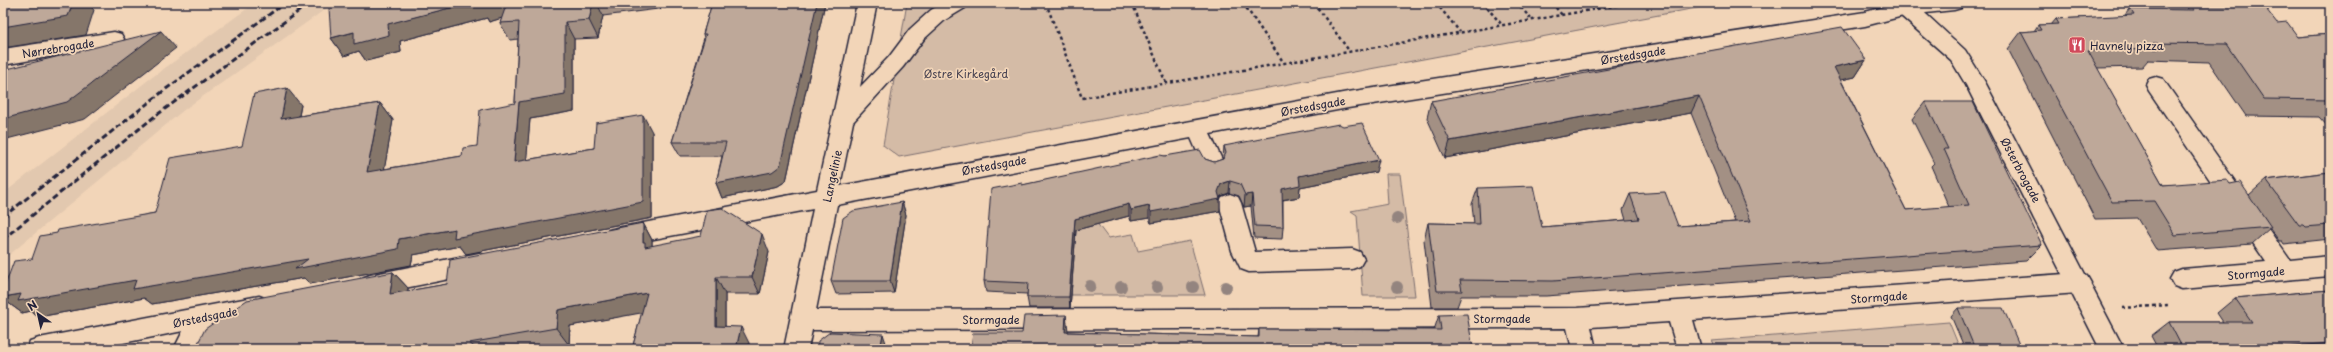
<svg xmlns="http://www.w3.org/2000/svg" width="2333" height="352" viewBox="0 0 2333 352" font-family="'Playpen Sans',sans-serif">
<rect width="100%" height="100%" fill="#f2d5b8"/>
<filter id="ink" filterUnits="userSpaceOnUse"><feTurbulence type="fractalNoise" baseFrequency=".025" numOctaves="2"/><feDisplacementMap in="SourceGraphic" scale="8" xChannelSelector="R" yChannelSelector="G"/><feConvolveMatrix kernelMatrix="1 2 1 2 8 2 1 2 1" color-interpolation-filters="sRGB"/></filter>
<g filter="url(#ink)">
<!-- built -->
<polygon fill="#e2c8af" points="255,3 334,3 185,109 3,260 3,194 147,81"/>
<!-- green -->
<g fill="#d4bba6" stroke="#7b6e70">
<polygon points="907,3 1723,3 899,157 883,145"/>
<polygon points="1386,174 1400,174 1415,296 1363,296 1357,215 1351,211 1388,204"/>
<polygon points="1093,218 1108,238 1133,234 1138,251 1190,241 1205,295 1071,295 1076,221"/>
<polygon points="1949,322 1960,349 1714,349 1712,341"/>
</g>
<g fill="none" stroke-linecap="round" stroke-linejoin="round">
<defs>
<g id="minor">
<polygon points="857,3 877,3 860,87 889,57 910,29 931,10 943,3 968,3 965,8 945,20 924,39 903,67 853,122 840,186 1348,92 1865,12 1899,3 1964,3 1961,8 1954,10 1907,15 1865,26 1348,108 1210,134 1224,164 1221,170 1213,173 1205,170 1191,138 837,205 816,310 1577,308 2079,273 2087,276 2091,283 2087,290 2079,293 1693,320 1701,349 1677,349 1669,322 1591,327 1596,349 1572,349 1567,328 812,330 808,349 784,349 813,209 617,246 609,244 606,237 609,230 617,228 817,190"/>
<polygon points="114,32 121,34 124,39 121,44 3,65 3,49"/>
<polygon points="2156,77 2163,79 2290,260 2330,256 2330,276 2182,289 2174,286 2170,279 2174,272 2182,269 2266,262 2149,91 2146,85 2149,79"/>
<polygon points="1230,194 1238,197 1241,203 1255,252 1352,249 1360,252 1364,259 1360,266 1352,269 1249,272 1241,269 1232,251 1219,203 1222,197"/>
<polygon points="479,253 487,256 491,263 487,270 479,273 370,295 362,292 358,285 362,278 370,275"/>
<polygon points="259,296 267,299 271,306 267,313 210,326 198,349 174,349 183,331 93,349 27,349 30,341 39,338"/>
</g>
<polygon id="major" points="1889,3 1914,3 1965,50 1985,82 2124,349 2100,349 1966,85 1951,60 1892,8"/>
</defs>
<!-- minor casing -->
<use href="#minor" stroke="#22223b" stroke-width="3"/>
<!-- major casing -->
<use href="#major" stroke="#22223b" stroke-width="3"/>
<!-- path -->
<g stroke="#22223b" stroke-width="2.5" stroke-dasharray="3 3" stroke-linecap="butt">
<polyline points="1046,3 1082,98 1631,3"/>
<polyline points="1132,3 1166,83"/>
<polyline points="1243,3 1284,63"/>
<polyline points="1314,3 1350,52"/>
<polyline points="1436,3 1460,32"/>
<polyline points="1483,3 1502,25"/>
<polyline points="1517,3 1532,20"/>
<polyline points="1552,3 1562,15"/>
<polyline points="1592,3 1597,8"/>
<polyline points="2123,308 2168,305"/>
</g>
<!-- minor -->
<use href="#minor" fill="#f2d5b8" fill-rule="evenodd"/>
<!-- major -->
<use href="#major" fill="#f2d5b8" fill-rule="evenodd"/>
<!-- rail -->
<g stroke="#22223b" stroke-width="3" stroke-dasharray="6 3" stroke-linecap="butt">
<polyline points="3,217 166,89 285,3"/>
<polyline points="3,239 154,117 310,3"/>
</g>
</g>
<!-- trees -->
<g fill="#93847f">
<circle cx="1397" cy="218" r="6"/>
<circle cx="1090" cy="286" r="6"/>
<circle cx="1121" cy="287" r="6"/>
<circle cx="1157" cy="287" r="6"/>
<circle cx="1193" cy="287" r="6"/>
<circle cx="1226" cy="287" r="6"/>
<circle cx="1397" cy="287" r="6"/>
</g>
<!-- wall -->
<g fill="#a39084" stroke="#22223b">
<polygon points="348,3 665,3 666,8 603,16 598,38 574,39 574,111 530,119 526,160 594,148 652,132 652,218 466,254 460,246 413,255 411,265 310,284 304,278 152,304 144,298 38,317 31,311 22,313 3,299 3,291 32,259 57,233 155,213 242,146 301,105 299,116 380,103 393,120 384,169 462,156 477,146 515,103 518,39 510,40 500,23 502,18 489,22 487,18 400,41 401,52 366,61 359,51 344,56 331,38"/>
<polygon points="712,3 825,3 786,181 778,186 722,198 716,183 722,156 680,156 672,142 704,38 703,34"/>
<polygon points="2191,5 2277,23 2298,37 2330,34 2330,129 2319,117 2246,116 2209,62 2148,60 2142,67 2097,68 2163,185 2230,184 2249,195 2266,180 2330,172 2330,239 2284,244 2282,241 2279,241 2270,228 2252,244 2157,251 2137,218 2095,219 2008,49 2021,32 2034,31 2038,25 2051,25 2056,19 2124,16 2130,9 2187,10"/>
<polygon points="1866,60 1855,77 1841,80 1906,210 1949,207 1931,166 1934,163 1912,119 1925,102 2042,245 2026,261 1546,296 1461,296 1457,307 1432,307 1424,240 1428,223 1474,224 1472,204 1478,188 1542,227 1626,220 1623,210 1630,194 1678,226 1735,222 1691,113 1445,158 1427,118 1431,101"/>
<polygon points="1224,146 1376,172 1300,187 1299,197 1283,200 1283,227 1282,239 1254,238 1251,206 1244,207 1239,196 1229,193 1221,196 1220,198 1220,211 1151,223 1149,218 1131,221 1129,216 1076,230 1070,308 1029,308 1027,297 1027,294 986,292 984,281 1023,185 1165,156 1205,159 1214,162 1223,159"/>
<polygon points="902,202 906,215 894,293 836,294 831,281"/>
<polygon points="643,223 652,240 652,246 769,252 760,294 725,294 725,326 749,343 748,349 632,349 642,312 570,326 569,345 543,349 195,349 393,272 408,288 408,291 447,284"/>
<polygon points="2330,290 2330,349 2158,349 2151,336 2169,322 2223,322 2217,313 2235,298"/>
<polygon points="1958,308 2021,349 1965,349 1951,316"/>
<polygon points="1439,315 1473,349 1022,333 1068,331 1068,332 1258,337 1259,329 1434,330"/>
</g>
<!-- shaded-wall -->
<g fill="#85766b" stroke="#22223b">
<polygon points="73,3 87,3 94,10 86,35 3,48 3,27"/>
<polygon points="469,3 513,3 519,13 489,22 487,18 400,41 401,52 366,61 359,51 344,56 331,38"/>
<polygon points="593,3 597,3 603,16 598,38 589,20"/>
<polygon points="817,3 825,3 786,181 778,186 722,198 716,183"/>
<polygon points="565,22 574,39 574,111 530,119 525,179 514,162 519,102"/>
<polygon points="161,31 176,48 85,119 3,140 3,119"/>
<polygon points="1866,60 1855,77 1823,84 1834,67"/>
<polygon points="287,88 301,105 295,136 281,119"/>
<polygon points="1699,96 1691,113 1445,158 1450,141"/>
<polygon points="380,103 393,120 381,188 367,172"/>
<polygon points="643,115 652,132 652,218 466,254 460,246 413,255 411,265 310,284 304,278 152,304 144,298 38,317 31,311 22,313 3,299 3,297 21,294 136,280 399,239 455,229 461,237"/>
<polygon points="1379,160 1376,172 1300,187 1299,197 1281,200 1282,189 1299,176"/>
<polygon points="1230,181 1229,193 1221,196 1219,200 1220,199 1220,211 1151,223 1151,212"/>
<polygon points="1252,194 1251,206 1244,207 1245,195"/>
<polygon points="902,202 906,215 894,293 890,281"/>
<polygon points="1129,204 1129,216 1076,230 1070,308 1069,297 1075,219"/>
<polygon points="1149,206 1149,218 1131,221 1131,210"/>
<polygon points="643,223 652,240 652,255 645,247 643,242"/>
<polygon points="762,234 769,252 760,294 752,277"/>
<polygon points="393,272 408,288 405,311 390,294"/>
<polygon points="716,277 725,294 725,343 716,326"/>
<polygon points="647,293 657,310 570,326 569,345 556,328 558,310"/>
<polygon points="1066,315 1068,331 1067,347 1065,332"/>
<polygon points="741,327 749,343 748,349 736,349"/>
<polygon points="883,334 887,346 886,349 880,349"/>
<polygon points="136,344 142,349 133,349"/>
</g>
<!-- building -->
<g fill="#bea899" stroke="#22223b">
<polygon points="3,3 73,3 68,16 3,27"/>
<polygon points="348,3 469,3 388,24 389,35 354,44 354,32 331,38 329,8"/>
<polygon points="507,3 593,3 589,20 565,22 565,94 519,102 514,162 594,148 596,123 643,115 643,202 454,238 455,229 399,239 398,249 295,269 308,259 133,289 136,280 18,301 21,294 3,297 3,291 14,261 32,259 40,236 57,233 58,230 155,213 170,158 242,146 254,94 287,88 281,119 380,103 367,172 462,156 463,148 477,146 480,110 515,103 519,22 500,23"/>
<polygon points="712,3 817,3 780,166 772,172 716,183 726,142 672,142 706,34 703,34"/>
<polygon points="2191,5 2263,5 2277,23 2287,22 2298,37 2330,34 2330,100 2264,99 2226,44 2153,43 2158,49 2088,51 2163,185 2227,180 2230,184 2240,182 2271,227 2175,235 2154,201 2112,202 2021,32 2041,30 2038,25 2059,24 2056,19 2134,15 2130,9 2195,10"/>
<polygon points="1842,27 1866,60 1834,67 1906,210 1969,205 1944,149 1948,149 1925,102 1973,102 2042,245 1553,281 1460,280 1462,291 1437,291 1428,223 1480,224 1478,188 1533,186 1542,227 1639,219 1630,194 1665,192 1678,226 1751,221 1699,96 1450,141 1431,101"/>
<polygon points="161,31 67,102 3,119 3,70"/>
<polygon points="1362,123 1379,160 1299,176 1300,185 1282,189 1283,227 1255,226 1252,194 1245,195 1240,184 1230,181 1221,184 1218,192 1220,199 1151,212 1149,206 1131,210 1129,204 1075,219 1069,297 1027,297 1028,283 984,281 991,189 1022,183 1022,185 1160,155 1165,156 1200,150 1205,159 1214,162 1223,159 1226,153 1224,146 1339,124 1343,126"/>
<polygon points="2330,172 2330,225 2305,227 2303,225 2299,225 2266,180"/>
<polygon points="902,202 890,281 831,281 843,218 853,211"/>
<polygon points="722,208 762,234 752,277 716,277 716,326 741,327 736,349 632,349 647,293 558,310 556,328 469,343 477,349 195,349 205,329 247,300 393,272 390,294 447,284 450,260 643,223 643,242 645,242 645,247 701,236 707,210"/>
<polygon points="2330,290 2330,343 2262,349 2183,349 2169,322 2252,322 2235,298"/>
<polygon points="1958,308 2003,308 2021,349 1975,349"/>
<polygon points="1467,314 1473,349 971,349 973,333 1022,333 1024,316 1066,315 1065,332 1259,337 1259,329 1441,330 1439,315"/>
<polygon points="830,332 883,334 880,349 817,349 818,341"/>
<polygon points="136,344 133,349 110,349"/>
</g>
</g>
<!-- icons -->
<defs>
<symbol id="restaurant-square" viewBox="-11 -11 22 22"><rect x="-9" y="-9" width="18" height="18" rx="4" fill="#d1495b" stroke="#f2d5b8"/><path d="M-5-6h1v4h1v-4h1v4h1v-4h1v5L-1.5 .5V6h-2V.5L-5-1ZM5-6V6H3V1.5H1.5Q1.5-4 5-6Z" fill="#fff"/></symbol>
</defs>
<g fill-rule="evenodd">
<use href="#restaurant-square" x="2067" y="35" width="20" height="20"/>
</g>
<g text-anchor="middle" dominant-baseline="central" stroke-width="3.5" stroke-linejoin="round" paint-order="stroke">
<!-- poi labels -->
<g font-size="11" fill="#22223b" stroke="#f2d5b8" text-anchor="start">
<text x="2090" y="45">Havnely pizza</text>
</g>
<!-- street labels -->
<g font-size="11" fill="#22223b" stroke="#f2d5b8">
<text transform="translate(58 48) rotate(-9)">Nørrebrogade</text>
<text transform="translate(1633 55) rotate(-9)">Ørstedsgade</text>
<text transform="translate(1313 106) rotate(-10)">Ørstedsgade</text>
<text transform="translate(994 165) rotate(-10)">Ørstedsgade</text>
<text transform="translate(2021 170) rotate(62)">Østerbrogade</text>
<text transform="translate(832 176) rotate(-78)">Langelinie</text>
<text transform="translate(2256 273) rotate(-5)">Stormgade</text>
<text transform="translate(1879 297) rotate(-4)">Stormgade</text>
<text transform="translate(205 317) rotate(-11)">Ørstedsgade</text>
<text x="1502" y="318">Stormgade</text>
<text x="991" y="319">Stormgade</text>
</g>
<!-- park labels -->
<g font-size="11" fill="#464150" stroke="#f2d5b8">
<text x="966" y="73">Østre Kirkegård</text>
</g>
</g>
<!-- margin -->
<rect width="2333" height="352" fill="none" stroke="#f2d5b8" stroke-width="16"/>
<rect x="8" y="8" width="2317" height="336" fill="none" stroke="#22223b" stroke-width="1.5" filter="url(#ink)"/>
<!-- north arrow -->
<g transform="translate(38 314) rotate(326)" stroke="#f2d5b8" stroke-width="3" paint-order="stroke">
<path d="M0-3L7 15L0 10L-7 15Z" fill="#22223b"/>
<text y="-6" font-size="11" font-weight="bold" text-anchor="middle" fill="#22223b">N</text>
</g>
</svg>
